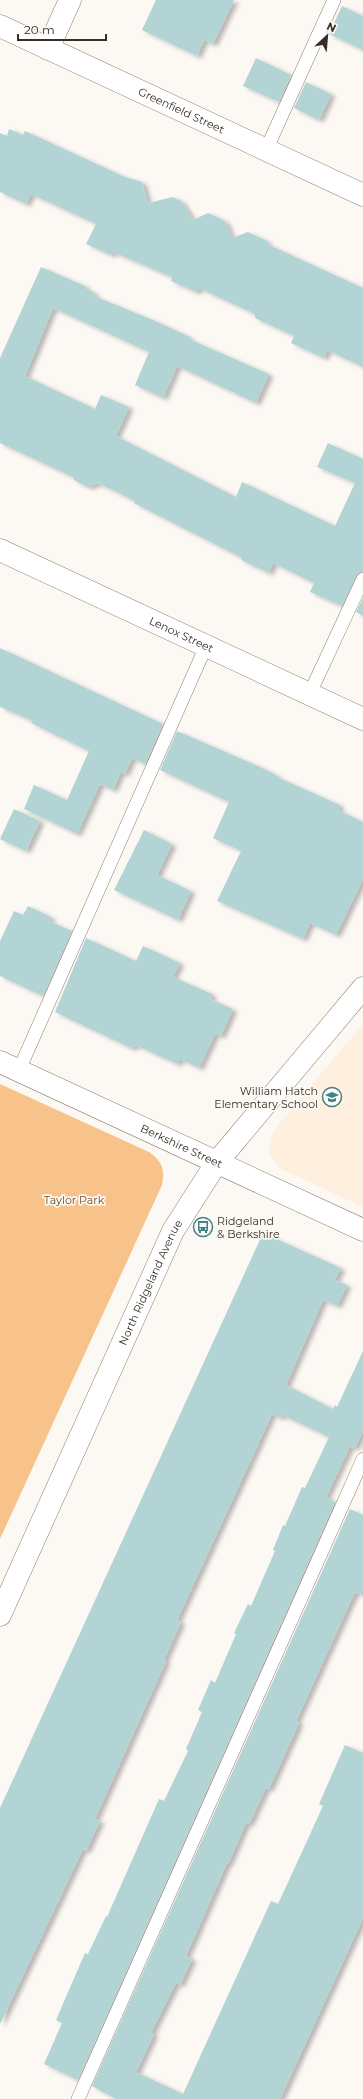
<svg xmlns="http://www.w3.org/2000/svg" width="363" height="2099" viewBox="0 0 363 2099" font-family="Montserrat,sans-serif">
<defs>
<filter id="shadow"><feDropShadow dx="4.5" dy="2.5" stdDeviation="2" flood-color="#0004"/></filter>
</defs>
<rect width="100%" height="100%" fill="#fcf8f4"/>
<!-- built -->
<polygon fill="#ffefdf" points="363,1024 363,1207 281,1169 269,1154 271,1137 277,1126"/>
<!-- green -->
<path fill="#f7c38a" d="M0,1084l149,68c13,9 16,17 13,33l-162,354z"/>
<!-- building -->
<g fill="#b3d4d4" filter="url(#shadow)">
<polygon points="156,0 234,0 213,44 204,40 197,56 142,30"/>
<polygon points="342,6 363,16 363,50 329,34"/>
<polygon points="256,58 291,75 279,102 243,86"/>
<polygon points="306,82 331,94 319,120 294,108"/>
<polygon points="9,129 23,135 25,131 125,177 142,182 148,203 173,197 181,201 193,220 208,213 225,221 232,238 248,232 267,241 267,244 363,288 363,367 327,350 324,358 291,343 294,336 255,318 255,314 199,288 196,292 171,281 172,277 113,252 111,255 86,244 96,224 31,194 26,204 0,192 0,133 7,136"/>
<polygon points="41,267 85,286 85,288 95,293 94,296 153,320 190,337 189,339 269,374 256,403 177,366 163,398 135,385 149,352 53,308 25,376 95,409 101,395 129,407 116,436 236,497 242,482 335,526 355,483 317,467 328,443 363,459 363,571 356,576 342,606 310,592 314,583 273,563 269,573 241,560 242,558 134,503 135,501 98,483 88,487 74,480 73,477 0,443 0,358"/>
<polygon points="363,598 363,616 356,612"/>
<polygon points="0,648 163,724 145,764 132,758 125,774 121,772 113,790 100,784 77,834 24,809 34,785 67,800 89,751 31,723 33,721 0,707"/>
<polygon points="177,731 260,767 276,775 277,777 340,805 338,810 363,822 363,879 336,935 310,923 303,939 217,901 241,851 213,838 229,802 160,770"/>
<polygon points="14,809 40,821 26,851 0,839"/>
<polygon points="144,830 172,844 157,875 191,891 178,920 114,890"/>
<polygon points="28,906 51,917 49,921 72,931 43,996 0,976 0,941 14,911 23,915"/>
<polygon points="86,938 136,961 143,946 180,963 173,977 212,994 210,999 233,1009 221,1036 215,1034 199,1068 180,1059 177,1064 136,1045 131,1048 55,1012"/>
<polygon points="263,1233 341,1268 335,1280 347,1285 337,1306 323,1300 286,1385 333,1409 335,1405 337,1407 363,1351 363,1431 355,1448 350,1446 326,1497 335,1502 78,2080 44,2064 62,2023 56,2020 85,1953 88,1954 106,1916 107,1917 159,1799 164,1801 188,1751 186,1749 202,1712 198,1710 211,1680 215,1683 236,1634 234,1633 248,1604 251,1606 275,1551 273,1550 283,1525 285,1526 302,1487 305,1488 329,1437 282,1415 281,1418 272,1414 177,1620 181,1622 164,1660 166,1661 95,1819 100,1821 86,1851 83,1849 0,2024 0,1808"/>
<polygon points="350,1509 363,1515 363,1595 355,1592 296,1721 299,1723 269,1789 266,1788 249,1824 246,1823 228,1864 227,1863 186,1956 192,1959 180,1985 176,1983 151,2033 154,2034 136,2072 183,2094 271,1901 278,1904 323,1806 319,1804 345,1745 363,1753 363,1918 280,2099 116,2099 92,2086"/>
</g>
<g fill="none" stroke-linecap="round" stroke-linejoin="round">
<defs>
<g id="service">
<polyline points="266,150 334,0"/>
<polyline points="310,693 363,579"/>
<polyline points="19,1070 206,646"/>
<polyline points="78,2099 363,1459"/>
</g>
<g id="minor">
<path id="s1" d="M0,26l363,169"/>
<polyline points="48,49 70,0"/>
<path id="s2" d="M0,550l363,169"/>
<path id="s3" d="M0,1062l363,168"/>
</g>
<g id="tertiary">
<path id="s4" d="M0,1615l173,-384 44,-69 146,-174"/>
</g>
</defs>
<!-- service casing -->
<use href="#service" stroke="#917f6c" stroke-width="14"/>
<!-- minor casing -->
<use href="#minor" stroke="#917f6c" stroke-width="23"/>
<!-- tertiary casing -->
<use href="#tertiary" stroke="#917f6c" stroke-width="23"/>
<!-- service -->
<use href="#service" stroke="#fff" stroke-width="13"/>
<!-- minor -->
<use href="#minor" stroke="#fff" stroke-width="22"/>
<!-- tertiary -->
<use href="#tertiary" stroke="#fff" stroke-width="22"/>
</g>
<!-- icons -->
<defs>
<symbol id="school-ring" viewBox="-11 -11 22 22"><circle r="9.5" fill="#fcf8f4" stroke="#3c8485" stroke-width="1.5"/><path d="M0-5L7-2L0 1L-7-2ZM-4 1L0 2.5L4 1V4Q0 6-4 4Z" fill="#3c8485"/></symbol>
<symbol id="bus-ring" viewBox="-11 -11 22 22"><circle r="9.5" fill="#fcf8f4" stroke="#3c8485" stroke-width="1.5"/><path d="M-5-6H5V4H4V6H2V4H-2V6H-4V4H-5ZM-3.5-4V0h7V-4ZM-3.5 1.2v1.5H-2V1.2ZM2 1.2v1.5H3.5V1.2Z" fill="#3c8485"/></symbol>
</defs>
<g fill-rule="evenodd">
<use href="#school-ring" x="321" y="1086" width="22" height="22"/>
<use href="#bus-ring" x="192" y="1216" width="22" height="22"/>
</g>
<g text-anchor="middle" dominant-baseline="central" stroke-width="3.5" stroke-linejoin="round" paint-order="stroke">
<!-- street labels -->
<g font-size="11" fill="#352e26" stroke="#fcf8f4">
<text stroke="none"><textPath href="#s1" startOffset="200">Greenfield Street</textPath></text>
<text stroke="none"><textPath href="#s2" startOffset="200">Lenox Street</textPath></text>
<text stroke="none"><textPath href="#s3" startOffset="200">Berkshire Street</textPath></text>
<text stroke="none"><textPath href="#s4" startOffset="365">North Ridgeland Avenue</textPath></text>
</g>
<!-- poi labels -->
<g font-size="11" fill="#352e26" stroke="#fcf8f4" text-anchor="end">
<text x="318" y="1091">William Hatch<tspan x="318" dy="13">Elementary School</tspan></text>
<text x="217" y="1221" text-anchor="start">Ridgeland<tspan x="217" dy="13">&amp; Berkshire</tspan></text>
</g>
<!-- park labels -->
<g font-size="11" fill="#754e1e" stroke="#fcf8f4">
<text x="74" y="1200">Taylor Park</text>
</g>
</g>
<!-- north arrow -->
<g transform="translate(327 36) rotate(26)" stroke="#fcf8f4" stroke-width="3" paint-order="stroke">
<path d="M0-3L7 15L0 10L-7 15Z" fill="#352e26"/>
<text y="-6" font-size="11" font-weight="bold" text-anchor="middle" fill="#352e26">N</text>
</g>
<!-- scale -->
<path d="M18 34v6h88v-6" fill="none" stroke="#352e26" stroke-width="2"/>
<text x="24" y="34" font-size="12" fill="#352e26" stroke="#fcf8f4" stroke-width="3" paint-order="stroke">20 m</text>
</svg>
